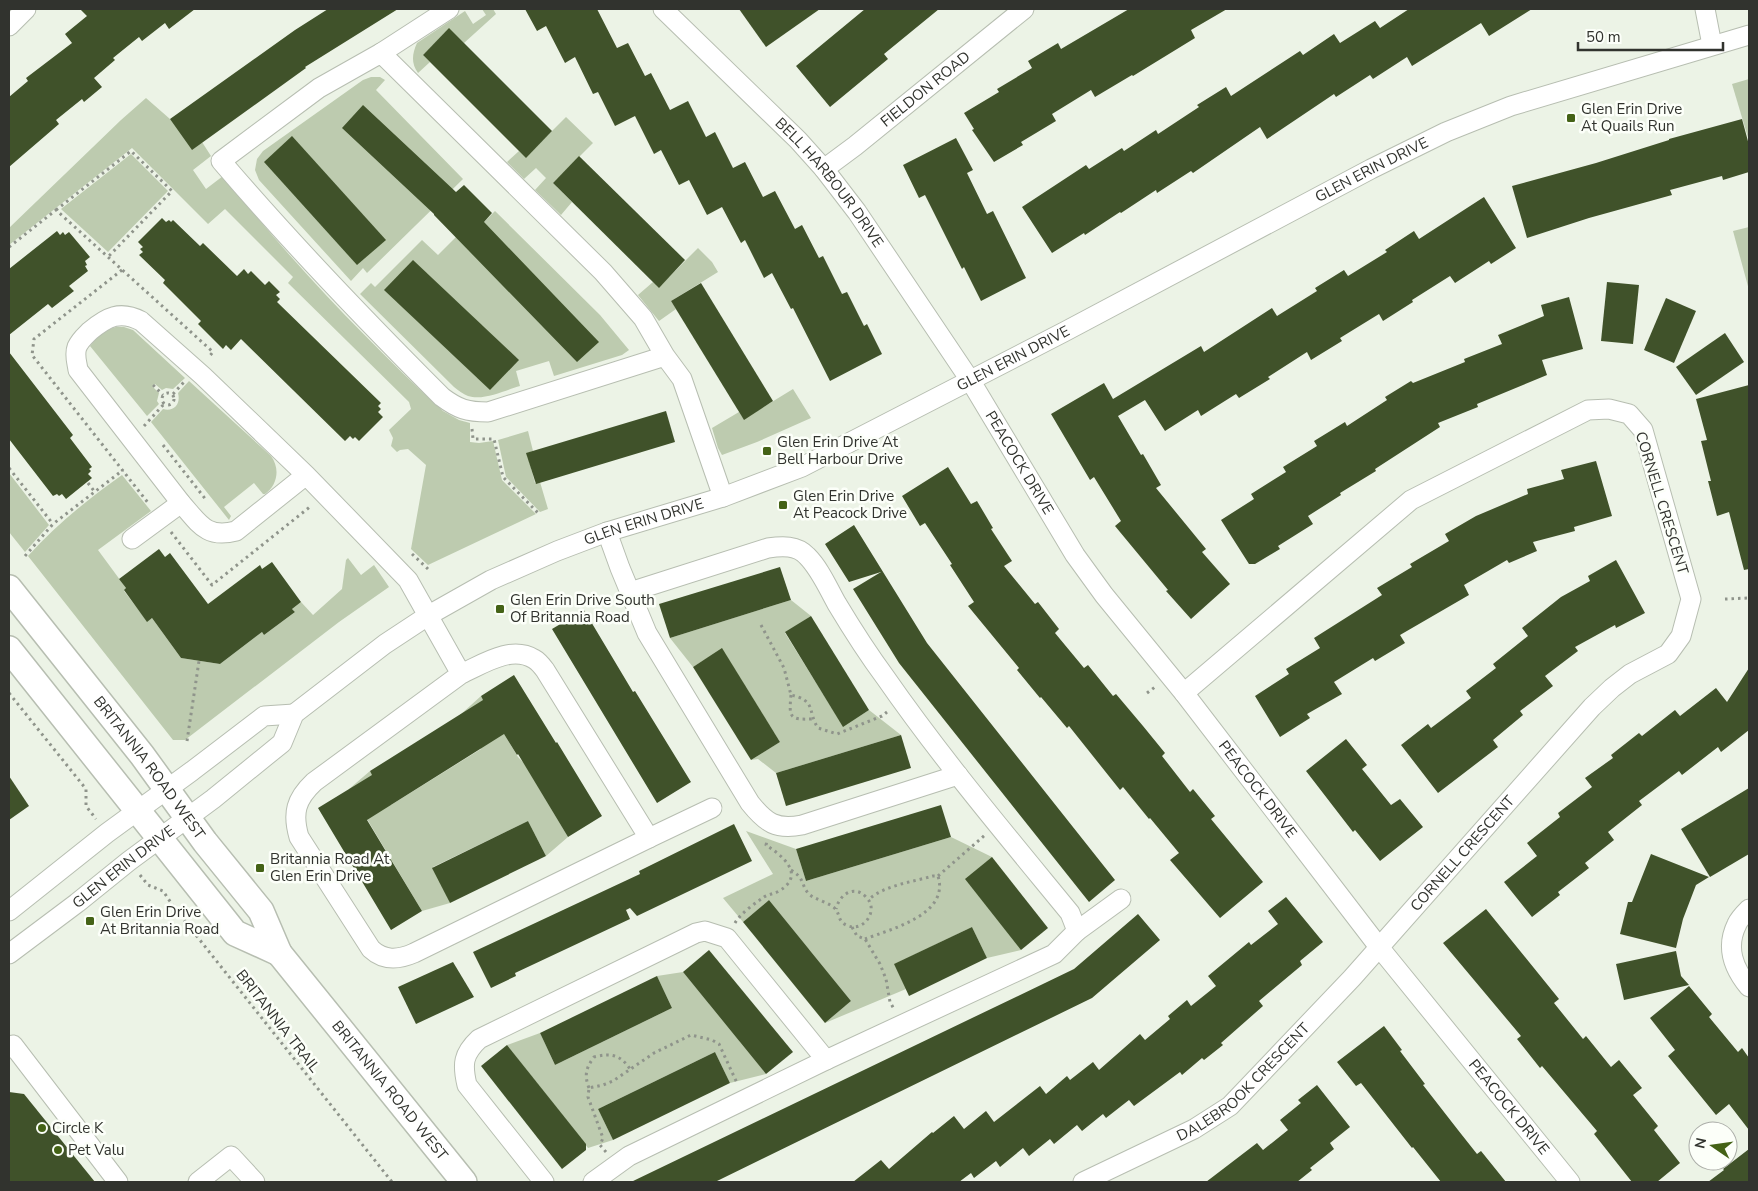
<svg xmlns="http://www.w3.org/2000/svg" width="1758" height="1191" viewBox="0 0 1758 1191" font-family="'Nunito Sans',sans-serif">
<rect width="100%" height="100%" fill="#ecf3e6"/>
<!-- green -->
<g fill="#bdcbaf">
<path d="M482,9h11l3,5 -32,29 -15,-14 -26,26 7,7 -12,11c-7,-10 -6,-19 -1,-30l48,-32 8,13 13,-9z"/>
<polygon points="371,77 380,77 385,80 376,90 463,179 367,273 363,268 351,281 259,180 255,170 257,159 263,151 363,80"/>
<polygon points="1749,79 1749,141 1732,84"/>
<path d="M146,98l24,21 32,23 9,14 -18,14 13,19 17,-13c67,84 141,162 220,235l16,9 11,3v19l9,1 14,-2 9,39 34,34 -108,51 -17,-16 15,-84 -18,-16 -8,1 -3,2 -6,-6 2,-8 -4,-8 22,-21 -2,-7 -121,-119 5,-6 -68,-68 -17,15 -76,-76 -123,97v-17l112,-108z"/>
<polygon points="566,117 593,143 553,183 572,202 561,215 535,190 546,178 536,168 524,179 507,162 519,151 526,157"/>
<polygon points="131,154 168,191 108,252 61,209"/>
<path d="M495,211l105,104 29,35 -7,5 -68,21 -5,-15 -33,10 4,15c-15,4 -36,15 -52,10 -5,-2 -10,-6 -14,-9l-94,-93 11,-11 4,4 47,-47 16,15 18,-18 7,6z"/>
<polygon points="1749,227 1749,290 1733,231"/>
<polygon points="698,248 712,262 718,272 671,301 676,309 659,321 638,295 653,282 659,287"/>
<path d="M116,327h8l9,3 52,48 -12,11 -7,-1 -4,2 -7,-6 -3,2 7,7 -2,8 2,3 -12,12 -57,-70c7,-9 15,-16 26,-19z"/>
<path d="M189,381l82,75c9,12 7,29 -6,38h-2l-9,-11 -30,24 7,9 -2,4 -78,-98 12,-13c11,3 18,-5 15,-16z"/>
<polygon points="793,389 811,418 757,442 722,455 718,448 712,428 739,412 744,419"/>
<polygon points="528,431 533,451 527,453 535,483 540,482 548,509 540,512 506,477 498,440"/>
<polygon points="9,473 49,525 25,552 9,532"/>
<path d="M122,475l29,36 -53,39 28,38 -2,3 23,30 5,-3 29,40 39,6 42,-32 2,3 31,-23 -3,-3 9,-7 12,13 29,-26 4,-29 2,-2 13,17 13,-10 15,22 -50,35 -154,118h-12l-145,-184c28,-31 60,-57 94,-81z"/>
<polygon points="791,600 811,616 785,633 843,726 869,710 901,735 776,773 758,759 751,760 780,742 722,649 693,667 670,638"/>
<polygon points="481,696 518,757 524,763 568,837 546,856 528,821 433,867 450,903 422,911 349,789 370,771 391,805 481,749 460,715"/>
<polygon points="746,831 796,849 806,881 951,837 992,857 1021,950 987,958 972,927 895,964 906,989 825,1023 851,1001 769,900 743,922 723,898 773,874"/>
<polygon points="683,972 766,1074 730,1083 715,1052 598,1109 613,1140 588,1148 507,1045 540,1033 555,1065 672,1008 657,976"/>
</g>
<!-- building -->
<g fill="#40522a">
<polygon points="80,9 195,9 169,29 165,23 142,41 139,37 113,58 115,60 94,78 102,87 84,102 82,99 56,120 59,124 9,167 9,97 28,81 26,78 72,43 65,34 87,16"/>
<polygon points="328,9 398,9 305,67 306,68 192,150 170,119 295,30"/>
<polygon points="525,9 597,9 617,48 628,43 645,76 651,73 670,110 688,101 706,137 715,132 733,168 745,162 763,197 775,191 795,229 802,225 819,258 823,256 842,294 847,292 864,326 867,324 882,354 830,381 793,308 791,309 772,273 764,278 745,240 741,243 722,207 707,215 689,180 679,185 661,150 654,154 635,116 615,126 598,92 593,94 575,57 565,63 546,26 537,31"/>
<polygon points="739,9 820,9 766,47"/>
<polygon points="865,9 939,9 884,54 888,59 830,107 796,66"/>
<polygon points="1129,9 1227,9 1191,30 1195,38 1133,76 1132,75 1095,97 1091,90 1052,114 1056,121 1021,142 1023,145 994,162 972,130 974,129 964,113 999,92 997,89 1032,68 1028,61 1058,43 1061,49"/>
<polygon points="1409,9 1532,9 1489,36 1481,23 1412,66 1407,57 1373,79 1370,75 1336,97 1334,94 1267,139 1260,127 1193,173 1191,171 1157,193 1156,190 1121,213 1120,212 1085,235 1084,233 1052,253 1022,207 1086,165 1089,169 1122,148 1124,151 1156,130 1158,134 1199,107 1197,105 1226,87 1231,96 1300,51 1303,55 1334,34 1340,43 1375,21 1380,28"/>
<polygon points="449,28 552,131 526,158 423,55"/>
<polygon points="363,105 456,192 464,185 492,213 484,222 599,342 577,362 434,215 434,214 342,128"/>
<polygon points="1742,119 1749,145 1749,172 1723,180 1722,176 1670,190 1672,195 1589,218 1527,238 1512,186 1596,163 1669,140 1669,139"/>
<polygon points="292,136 386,240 357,265 264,162"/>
<polygon points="956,138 973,170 967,173 987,214 993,211 1026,278 981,301 964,267 962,269 925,195 919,198 903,165"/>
<polygon points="579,156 685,260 659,288 553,183"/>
<polygon points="1484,197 1516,248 1491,264 1489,261 1455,283 1450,276 1412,300 1413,302 1383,321 1379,314 1340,338 1342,341 1311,360 1307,352 1268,377 1270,379 1239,398 1236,394 1201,416 1198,410 1165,431 1145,400 1118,416 1141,455 1143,454 1161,485 1156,488 1206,549 1202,552 1230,584 1191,619 1166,591 1168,590 1115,526 1121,521 1094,477 1090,480 1051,414 1104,383 1113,399 1201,346 1204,352 1272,308 1277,316 1317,291 1315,288 1344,270 1348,276 1387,252 1385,250 1414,231 1419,239"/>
<polygon points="162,218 166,222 169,220 171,222 173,220 200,246 203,243 237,276 244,269 248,274 251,271 265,285 269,281 280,292 276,295 280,299 277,302 381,403 378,406 381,409 378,412 383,417 359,441 355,437 353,439 350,436 345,441 241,339 231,350 226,345 223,349 198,324 201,321 163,283 165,280 139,255 143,252 140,249 143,247 138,242"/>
<polygon points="57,231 60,235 63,232 65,235 69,232 90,257 85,261 87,265 85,266 88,271 69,286 74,291 52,308 48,304 9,335 9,269"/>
<polygon points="413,260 519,360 490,390 384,290"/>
<polygon points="1607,282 1639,285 1633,344 1601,341"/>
<polygon points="701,283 773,401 744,420 671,301"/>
<polygon points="1569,297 1583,349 1542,360 1547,375 1477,404 1478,407 1438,423 1440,427 1375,469 1376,471 1340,493 1341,495 1308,516 1313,524 1278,546 1280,549 1255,564 1249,564 1221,520 1254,499 1251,494 1286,472 1283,467 1317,446 1314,441 1345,422 1347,426 1387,400 1385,397 1411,381 1413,383 1465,362 1464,359 1502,344 1498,335 1544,316 1541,305"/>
<polygon points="1666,298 1696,311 1674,363 1644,350"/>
<polygon points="1725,333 1744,362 1696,395 1676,367"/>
<polygon points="9,352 73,435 70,438 92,467 89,469 91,471 88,474 92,478 66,499 62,494 59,496 57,494 53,496 9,439"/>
<polygon points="1749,385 1749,569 1744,570 1729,512 1717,516 1708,481 1711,481 1701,441 1707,440 1696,399"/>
<polygon points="666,411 675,442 536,484 526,453"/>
<polygon points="1596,461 1612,516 1574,527 1575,531 1533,542 1537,551 1509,563 1507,560 1464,585 1469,595 1400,635 1405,643 1375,661 1373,658 1334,682 1342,694 1307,714 1310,718 1280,737 1255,696 1289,674 1286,669 1320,648 1314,638 1382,595 1377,588 1412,567 1410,564 1449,541 1445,534 1476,516 1528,494 1527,489 1564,479 1561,470"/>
<polygon points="948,467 971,504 977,501 993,528 991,529 1012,561 1004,566 1035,604 1038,602 1059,629 1055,633 1084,668 1088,665 1113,696 1116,694 1143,726 1165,753 1162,756 1190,792 1193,789 1215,816 1211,819 1263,882 1220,918 1170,860 1179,853 1150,818 1149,819 1123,787 1120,790 1069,726 1067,728 1041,697 1040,698 1017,670 1019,668 968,606 974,602 950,565 952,564 925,523 920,526 902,496"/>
<polygon points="854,525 927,643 1115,880 1089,902 899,663 853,589 881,572 849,582 825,544"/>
<polygon points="159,549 165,557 170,553 208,604 260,565 262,569 272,562 301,602 292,609 295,612 264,635 262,632 220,664 181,658 152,618 147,622 124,590 126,588 119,579"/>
<polygon points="1616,560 1645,613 1616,628 1615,625 1575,647 1578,651 1545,676 1553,686 1520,711 1523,715 1493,740 1498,747 1438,793 1401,745 1428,724 1431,728 1471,698 1466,691 1496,668 1493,664 1528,636 1522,628 1561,597 1590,581 1588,576"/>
<polygon points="780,567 791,600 670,638 659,604"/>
<polygon points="584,610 633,692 635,691 691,782 657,803 552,629"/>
<polygon points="811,616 869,710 843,727 785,632"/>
<polygon points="722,648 780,742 751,760 693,667"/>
<polygon points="1749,668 1749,730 1721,752 1718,747 1682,775 1679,771 1639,801 1642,805 1608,832 1614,840 1585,863 1589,868 1558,892 1560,895 1532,917 1504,882 1537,856 1527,843 1560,817 1558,813 1592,787 1585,778 1613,758 1611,755 1639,733 1642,736 1675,710 1680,716 1716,688 1727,702"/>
<polygon points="514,675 556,743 557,742 602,816 568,837 518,754 517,755 504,734 367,820 422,911 391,930 318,808 372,775 370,771 483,700 481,696"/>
<polygon points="901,735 911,768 786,806 776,773"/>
<polygon points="1346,739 1367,765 1362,769 1391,805 1400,799 1423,827 1380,861 1355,830 1353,832 1306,771"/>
<polygon points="9,776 29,806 9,820"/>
<polygon points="1749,788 1749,854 1710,877 1681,829"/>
<polygon points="941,805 951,837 806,881 796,849"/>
<polygon points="528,821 546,856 450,903 432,868"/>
<polygon points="734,824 752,861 637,916 630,908 626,910 630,919 515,973 516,976 491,988 473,952 640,874 639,871"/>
<polygon points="1651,854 1709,877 1696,885 1683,919 1676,948 1620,934 1628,902 1632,902"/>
<polygon points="992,857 1048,928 1021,950 965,879"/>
<polygon points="1286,897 1323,942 1300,961 1302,965 1259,1001 1263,1006 1221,1043 1223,1045 1204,1060 1202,1058 1182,1075 1180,1072 1134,1106 1129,1100 1106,1118 1103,1114 1082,1131 1077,1125 1054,1144 1050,1139 1029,1156 1023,1148 1000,1167 996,1161 974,1178 971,1173 959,1182 853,1182 881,1160 889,1169 932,1132 933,1133 954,1116 964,1129 986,1111 994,1122 1040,1086 1046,1094 1067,1076 1070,1080 1093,1062 1099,1070 1140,1034 1145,1040 1170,1019 1168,1016 1187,1000 1191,1006 1216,986 1208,976 1249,942 1251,945 1278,924 1268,911"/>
<polygon points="769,900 851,1001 825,1023 743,922"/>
<polygon points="1486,909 1559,999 1554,1003 1583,1039 1586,1036 1611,1067 1619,1060 1642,1088 1633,1095 1658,1126 1654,1130 1680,1163 1657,1182 1632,1182 1594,1134 1597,1131 1542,1066 1540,1068 1517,1039 1521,1036 1443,943"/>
<polygon points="1138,914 1160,940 1092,998 715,1182 631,1182 1074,969"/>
<polygon points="972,927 987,958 909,996 894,964"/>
<polygon points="709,950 793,1052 766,1074 683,972"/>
<polygon points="1676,951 1681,976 1689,985 1624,1000 1616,964"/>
<polygon points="453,962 474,997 416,1024 398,987"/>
<polygon points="657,976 672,1008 555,1065 540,1033"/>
<polygon points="1689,986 1712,1014 1709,1017 1738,1052 1742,1048 1749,1058 1749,1130 1729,1104 1716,1115 1668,1056 1675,1050 1650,1018"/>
<polygon points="1384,1026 1402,1050 1400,1051 1425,1084 1423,1085 1458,1130 1477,1154 1481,1151 1506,1182 1441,1182 1413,1147 1412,1148 1361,1083 1356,1086 1337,1062"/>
<polygon points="507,1045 586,1144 586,1150 562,1169 481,1066"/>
<polygon points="715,1052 730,1083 613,1140 598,1109"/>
<polygon points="1317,1085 1350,1127 1330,1143 1334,1149 1310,1168 1312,1170 1297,1182 1206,1182 1257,1143 1263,1150 1288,1130 1280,1120 1301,1103 1298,1100"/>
<polygon points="9,1092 24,1094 95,1182 9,1182"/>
<polygon points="1749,1149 1749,1182 1708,1182 1724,1170 1723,1169"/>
</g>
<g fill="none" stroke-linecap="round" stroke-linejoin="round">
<defs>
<g id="minor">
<path id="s1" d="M663,9l135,131 26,29 33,43 113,168 105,175 29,40 80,98 195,254 191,235"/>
<polyline points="1705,9 1712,45"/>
<polyline points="9,26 26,9"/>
<polyline points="381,53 449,9"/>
<path id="s2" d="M824,169l31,-23 169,-137"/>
<path d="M665,356l-177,56c-21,0 -30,-3 -46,-15 -77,-77 -151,-154 -221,-236l98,-73 62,-35 222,219 40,46 22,38 17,23 41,118"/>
<path d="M306,475l-70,56c-30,8 -37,-8 -55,-28l-103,-133c-1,-8 -4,-15 -1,-23 3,-7 8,-11 13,-16 17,-14 30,-21 51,-10l62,55 103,99 102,105 53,94c22,-10 50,-29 73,-15 4,2 8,7 11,11l104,168 -235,115c-16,7 -30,8 -43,-4l-72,-112c-7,-24 -3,-38 15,-55l147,-108"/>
<path d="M607,532l13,36 27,65 103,170c16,20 26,27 52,22l156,-50"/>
<polyline points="132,539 181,503"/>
<polyline points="649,838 712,808"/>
<path d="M1749,909c-4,4 -10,10 -12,15 -12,24 -3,45 12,63"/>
<polyline points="9,911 107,833 192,771 264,716 294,714"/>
<polyline points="1077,931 1121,899"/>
<path id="s3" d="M9,954l68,-51 52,-42 84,-62 69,-56 12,-29 91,-70 44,-29 62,-35 66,-29 50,-19 116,-35 79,-30 262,-135 307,-163 75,-37 65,-26 238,-71"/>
<polyline points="9,1048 13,1045 118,1182"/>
<polyline points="198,1182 231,1156 255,1182"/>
<path d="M544,1182l-77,-97c-5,-21 -4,-31 12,-46l217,-106 9,-2 22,7 99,122"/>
<path d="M593,1182l36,-26 197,-96 228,-106 23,-23 -7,-18c-63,-77 -128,-154 -185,-236 -17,-23 -33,-48 -48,-73 -9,-16 -17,-35 -30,-48 -10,-11 -25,-10 -39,-8l-138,44"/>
<path id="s4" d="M1083,1182l111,-53 36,-23 122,-128 240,-271 20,-19 18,-14 38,-20 13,-18 10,-37 -48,-169 -14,-16 -20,-5 -21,1 -177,90 -227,193"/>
</g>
<g id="major">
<path id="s5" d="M9,588l133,167 63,87 56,69 18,42 185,229"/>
<polyline points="9,649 235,933 279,953"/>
</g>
</defs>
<!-- minor casing -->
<use href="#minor" stroke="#b7beb1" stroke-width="21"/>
<!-- major casing -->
<use href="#major" stroke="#b7beb1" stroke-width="28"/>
<!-- path -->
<g stroke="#8f948b" stroke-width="3" stroke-dasharray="2.5 4" stroke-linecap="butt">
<polyline points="56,210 131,151 172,191 108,257"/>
<polyline points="9,247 56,210 213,352 208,358"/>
<polyline points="122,270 34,339 32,355 149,504"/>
<polyline points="153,385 163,395"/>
<circle cx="168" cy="399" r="6"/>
<polyline points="173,394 184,382"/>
<polyline points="144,426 164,404"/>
<polyline points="472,429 473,439 494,439 503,477 540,515"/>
<polyline points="163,445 207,501"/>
<polyline points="9,468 53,524"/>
<polyline points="88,483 94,491"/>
<polyline points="171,532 212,585 311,506"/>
<polyline points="412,554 428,569"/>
<polyline points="25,556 53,524 123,470"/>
<polyline points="1725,599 1749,598"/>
<path d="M761,625l23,43 7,27c26,6 16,16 27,33l19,6 45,-18 5,-4"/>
<polyline points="9,693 86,789 86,806 96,819"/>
<polyline points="1147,693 1155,687"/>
<path d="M791,695c-2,22 -2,25 21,24"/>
<polyline points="187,741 199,661"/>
<path d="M791,870c14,8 10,16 18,24 6,6 23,9 27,16 4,5 2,11 10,15 17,9 34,-15 20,-28 -12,-13 -27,-2 -30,12"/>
<polyline points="140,875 148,885 163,891 176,910 392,1182"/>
<polyline points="938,876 985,835"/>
<path d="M735,923c6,-10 19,-19 29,-26 5,-3 10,-3 15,-6 27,-16 4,-35 -13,-46l1,-4"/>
<polyline points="852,927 857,936 865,939 880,964 886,979 890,1002 894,1009"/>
<path d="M865,939c26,-10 85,-24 73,-63h-5c-21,6 -47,9 -64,23"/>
<path d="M589,1088c-5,-13 -3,-20 5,-31 16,-4 26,-3 36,12"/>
<polyline points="606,1152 600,1145 603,1138 588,1097 589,1088 603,1085 613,1081 654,1053 691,1035 712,1040 719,1044 737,1083"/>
</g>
<!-- minor -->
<use href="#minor" stroke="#fff" stroke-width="19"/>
<!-- major -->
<use href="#major" stroke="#fff" stroke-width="25"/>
</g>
<!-- markers -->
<g fill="#446216" stroke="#fcfff9" stroke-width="2">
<rect x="1566" y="113" width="10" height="10" rx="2.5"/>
<rect x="762" y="446" width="10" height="10" rx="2.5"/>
<rect x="778" y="500" width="10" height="10" rx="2.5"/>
<rect x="495" y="604" width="10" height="10" rx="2.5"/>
<rect x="255" y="863" width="10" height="10" rx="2.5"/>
<rect x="85" y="916" width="10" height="10" rx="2.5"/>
<circle cx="42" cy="1128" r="5"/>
<circle cx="58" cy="1150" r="5"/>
</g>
<g text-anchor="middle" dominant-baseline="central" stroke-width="5" stroke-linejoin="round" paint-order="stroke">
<!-- street labels -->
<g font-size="15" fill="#31332e" stroke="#fcfff9">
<text stroke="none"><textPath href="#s2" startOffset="129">FIELDON ROAD</textPath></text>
<text stroke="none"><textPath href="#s3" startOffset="1589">GLEN ERIN DRIVE</textPath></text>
<text stroke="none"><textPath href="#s1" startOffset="241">BELL HARBOUR DRIVE</textPath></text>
<text stroke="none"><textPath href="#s3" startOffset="1184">GLEN ERIN DRIVE</textPath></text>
<text stroke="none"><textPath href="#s1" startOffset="580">PEACOCK DRIVE</textPath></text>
<text transform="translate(1662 503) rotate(73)">CORNELL CRESCENT</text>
<text stroke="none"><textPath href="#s3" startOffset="779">GLEN ERIN DRIVE</textPath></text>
<text stroke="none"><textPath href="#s5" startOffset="228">BRITANNIA ROAD WEST</textPath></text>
<text stroke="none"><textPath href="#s1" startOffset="985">PEACOCK DRIVE</textPath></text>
<text stroke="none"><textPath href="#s4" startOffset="509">CORNELL CRESCENT</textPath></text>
<text stroke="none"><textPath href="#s3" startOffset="144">GLEN ERIN DRIVE</textPath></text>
<text transform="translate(278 1021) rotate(52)">BRITANNIA TRAIL</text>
<text stroke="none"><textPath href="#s4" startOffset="191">DALEBROOK CRESCENT</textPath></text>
<text stroke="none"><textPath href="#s5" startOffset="632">BRITANNIA ROAD WEST</textPath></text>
<text stroke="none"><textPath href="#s1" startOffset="1390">PEACOCK DRIVE</textPath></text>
</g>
<!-- poi labels -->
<g font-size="15" fill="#31332e" stroke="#fcfff9" text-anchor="start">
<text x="1581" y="109">Glen Erin Drive<tspan x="1581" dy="17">At Quails Run</tspan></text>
<text x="777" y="442">Glen Erin Drive At<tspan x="777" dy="17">Bell Harbour Drive</tspan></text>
<text x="793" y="496">Glen Erin Drive<tspan x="793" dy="17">At Peacock Drive</tspan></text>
<text x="510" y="600">Glen Erin Drive South<tspan x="510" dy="17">Of Britannia Road</tspan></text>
<text x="270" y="859">Britannia Road At<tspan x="270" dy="17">Glen Erin Drive</tspan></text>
<text x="100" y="912">Glen Erin Drive<tspan x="100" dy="17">At Britannia Road</tspan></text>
<text x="52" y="1128">Circle K</text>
<text x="68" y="1150">Pet Valu</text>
</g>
</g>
<!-- border -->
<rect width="1758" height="1191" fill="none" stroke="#31332e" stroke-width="20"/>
<!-- north arrow -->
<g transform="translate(1713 1146) rotate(283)"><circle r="24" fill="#fcfff9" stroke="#abada8"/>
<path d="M0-4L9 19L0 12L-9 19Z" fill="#446216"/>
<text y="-8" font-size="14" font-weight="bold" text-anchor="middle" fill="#31332e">N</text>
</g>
<!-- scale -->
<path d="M1578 42v8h145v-8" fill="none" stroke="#31332e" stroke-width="2.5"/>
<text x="1586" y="42" font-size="15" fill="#31332e" stroke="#fcfff9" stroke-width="4" paint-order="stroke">50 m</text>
</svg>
